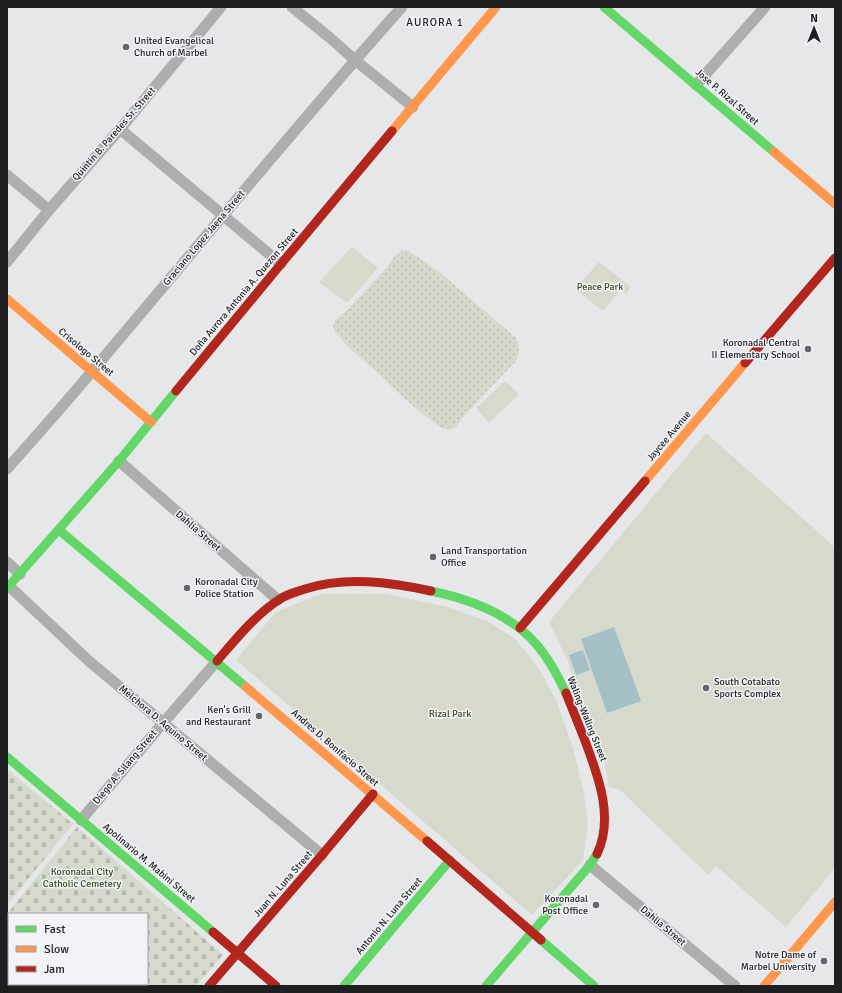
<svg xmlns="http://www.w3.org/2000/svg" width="842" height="993" viewBox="0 0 842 993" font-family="Signika,sans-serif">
<defs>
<pattern id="grass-dots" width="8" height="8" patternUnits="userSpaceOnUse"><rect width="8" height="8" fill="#d5dacd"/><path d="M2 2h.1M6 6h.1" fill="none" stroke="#b6bbb0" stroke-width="1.8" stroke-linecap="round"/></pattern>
<pattern id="cemetery-stones" width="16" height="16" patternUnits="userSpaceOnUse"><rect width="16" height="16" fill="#d5dacd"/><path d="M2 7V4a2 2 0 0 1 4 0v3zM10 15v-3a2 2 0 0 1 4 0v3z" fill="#b6bbb0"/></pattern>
</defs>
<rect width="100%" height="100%" fill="#e5e7e9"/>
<!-- grass -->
<path fill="url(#grass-dots)" d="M405,250l4,1 29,20 78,67c4,9 3,14 0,23l-50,53 -11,14 -6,2 -9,-3 -11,-8 -25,-21 -26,-25 -30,-26 -13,-15 -2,-7 2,-5 12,-10 20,-21 21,-23 6,-9 7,-6z"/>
<!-- cemetery -->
<g fill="url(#cemetery-stones)" fill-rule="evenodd">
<polygon points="7,769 73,824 7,905"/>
<path d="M77,827l146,128 -27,31h-189v-72zM9,914h138v70h-138z"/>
</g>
<!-- park -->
<g fill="#d5dacd">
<polygon points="352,247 378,268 347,303 319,282"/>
<polygon points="599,262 631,287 626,294 620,290 603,311 575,289"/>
<polygon points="505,381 519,394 489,423 476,408"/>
<polygon points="706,433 835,547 835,868 786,927 716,866 708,875 619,789 609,787 605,765 594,732 573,677 567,659 549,622"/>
<polygon points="320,594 386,594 448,607 489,622 516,640 538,667 556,700 573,748 584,793 588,823 583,860 532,915 236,660 276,612"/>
</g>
<!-- water -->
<g fill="#a4bfc5">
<polygon points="614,627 641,701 607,713 581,639"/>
<polygon points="583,650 590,670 576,675 569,655"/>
</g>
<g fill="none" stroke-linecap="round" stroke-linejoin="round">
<!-- street -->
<g stroke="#acafad" stroke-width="11">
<polyline points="292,7 329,37 355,60 413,107"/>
<polyline points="696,85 765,7"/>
<polyline points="120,129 281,264"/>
<polyline points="7,175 49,210"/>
<polyline points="7,262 49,210 120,129 221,7"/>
<polyline points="119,461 278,600"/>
<path d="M7,469c29,-33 58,-65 86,-99 103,-121 203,-244 309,-363"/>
<polyline points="7,562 20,574"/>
<polyline points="9,586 90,662 322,855"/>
<polyline points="81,820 163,723 217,661"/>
<polyline points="590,865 735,986"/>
</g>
<!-- fast -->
<g stroke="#63d668" stroke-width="9">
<polyline points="604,7 774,152"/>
<polyline points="59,530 246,687"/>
<polyline points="7,588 119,461 176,391"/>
<path d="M431,591c39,8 80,24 106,54 12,14 21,31 29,48"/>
<polyline points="7,757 213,932"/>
<polyline points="541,940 594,986"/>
<polyline points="344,986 450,860"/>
<polyline points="486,986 590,865 597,854"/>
</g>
<!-- slow -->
<g stroke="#ff974d" stroke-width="9">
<polyline points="392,131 496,7"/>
<polyline points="774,152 835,204"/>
<polyline points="7,299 151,422"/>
<polyline points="645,481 745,363"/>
<polyline points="246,687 427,841"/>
<polyline points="764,986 835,902"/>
</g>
<!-- jam -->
<g stroke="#b3261e" stroke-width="9">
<polyline points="745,363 835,258"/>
<polyline points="176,391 281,264 392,131"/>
<polyline points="520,628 645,481"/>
<path d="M217,661c19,-22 38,-46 63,-62 7,-5 16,-7 25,-10 40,-13 85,-7 126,2"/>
<path d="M566,693c6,15 12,30 18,45 13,35 31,79 13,116"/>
<polyline points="427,841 541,940"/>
<polyline points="213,932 276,986"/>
<polyline points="209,986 322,855 373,794"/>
</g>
</g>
<!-- markers -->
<g fill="#646566" stroke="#f1f3f7" stroke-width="1.5">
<circle cx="126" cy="47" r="4"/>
<circle cx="808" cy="349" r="4"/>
<circle cx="433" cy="557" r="4"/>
<circle cx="187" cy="588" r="4"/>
<circle cx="706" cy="688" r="4"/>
<circle cx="259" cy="716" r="4"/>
<circle cx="596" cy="905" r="4"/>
<circle cx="824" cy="961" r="4"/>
</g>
<g text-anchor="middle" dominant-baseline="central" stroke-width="3" stroke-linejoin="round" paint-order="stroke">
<!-- poi labels -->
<g font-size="10" fill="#1e1f20" stroke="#f1f3f7" text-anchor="start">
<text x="134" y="41">United Evangelical<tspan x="134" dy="12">Church of Marbel</tspan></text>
<text x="800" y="343" text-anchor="end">Koronadal Central<tspan x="800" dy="12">II Elementary School</tspan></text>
<text x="441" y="551">Land Transportation<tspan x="441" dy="12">Office</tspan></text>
<text x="195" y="582">Koronadal City<tspan x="195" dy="12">Police Station</tspan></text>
<text x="714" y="682">South Cotabato<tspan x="714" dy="12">Sports Complex</tspan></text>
<text x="251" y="710" text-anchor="end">Ken's Grill<tspan x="251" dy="12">and Restaurant</tspan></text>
<text x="588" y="899" text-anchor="end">Koronadal<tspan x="588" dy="12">Post Office</tspan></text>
<text x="816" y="955" text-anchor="end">Notre Dame of<tspan x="816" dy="12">Marbel University</tspan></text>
</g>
<!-- street labels -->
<g font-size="10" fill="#1e1f20" stroke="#f1f3f7">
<text transform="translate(727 97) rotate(41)">Jose P. Rizal Street</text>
<text transform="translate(114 134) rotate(-49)">Quintin B. Paredes Sr. Street</text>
<text transform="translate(204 238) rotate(-50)">Graciano Lopez Jaena Street</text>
<text transform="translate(244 292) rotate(-50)">Doña Aurora Antonia A. Quezon Street</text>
<text transform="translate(86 352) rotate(40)">Crisologo Street</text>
<text transform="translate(669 436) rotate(-50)">Jaycee Avenue</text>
<text transform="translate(198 531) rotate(41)">Dahlia Street</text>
<text transform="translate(587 719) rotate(68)">Waling-Waling Street</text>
<text transform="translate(163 723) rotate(40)">Melchora D. Aquino Street</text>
<text transform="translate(335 748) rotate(41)">Andres D. Bonifacio Street</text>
<text transform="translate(125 767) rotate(-50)">Diego A. Silang Street</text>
<text transform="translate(149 863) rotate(40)">Apolinario M. Mabini Street</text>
<text transform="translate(283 884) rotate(-49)">Juan N. Luna Street</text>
<text transform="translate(389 916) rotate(-50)">Antonio N. Luna Street</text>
<text transform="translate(663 926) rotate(40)">Dahlia Street</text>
</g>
<!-- park labels -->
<g font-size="10" fill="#404c1c" stroke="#f1f3f7">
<text x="600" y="287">Peace Park</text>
<text x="450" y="714">Rizal Park</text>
<text x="82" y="872">Koronadal City<tspan x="82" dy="12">Catholic Cemetery</tspan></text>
</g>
<!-- neighbourhood labels -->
<g font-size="11" letter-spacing="1" fill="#1e1f20" stroke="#f1f3f7">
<text x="435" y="22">AURORA 1</text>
</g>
</g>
<!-- border -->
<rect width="842" height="993" fill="none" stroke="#1e1f20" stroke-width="16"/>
<!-- legend -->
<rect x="8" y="913" width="140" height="72" fill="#f1f3f7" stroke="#9d9ea1"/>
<rect x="16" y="926" width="20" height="6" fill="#63d668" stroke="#9d9ea1"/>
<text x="44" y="933" font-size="12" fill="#1e1f20">Fast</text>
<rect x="16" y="946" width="20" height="6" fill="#ff974d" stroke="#9d9ea1"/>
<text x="44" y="953" font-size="12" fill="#1e1f20">Slow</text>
<rect x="16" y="966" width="20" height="6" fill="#b3261e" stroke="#9d9ea1"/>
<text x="44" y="973" font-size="12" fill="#1e1f20">Jam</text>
<!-- north arrow -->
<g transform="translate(814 28)" stroke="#f1f3f7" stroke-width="3" paint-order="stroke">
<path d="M0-3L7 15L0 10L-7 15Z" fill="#1e1f20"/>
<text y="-6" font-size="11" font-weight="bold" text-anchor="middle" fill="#1e1f20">N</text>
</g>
</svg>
